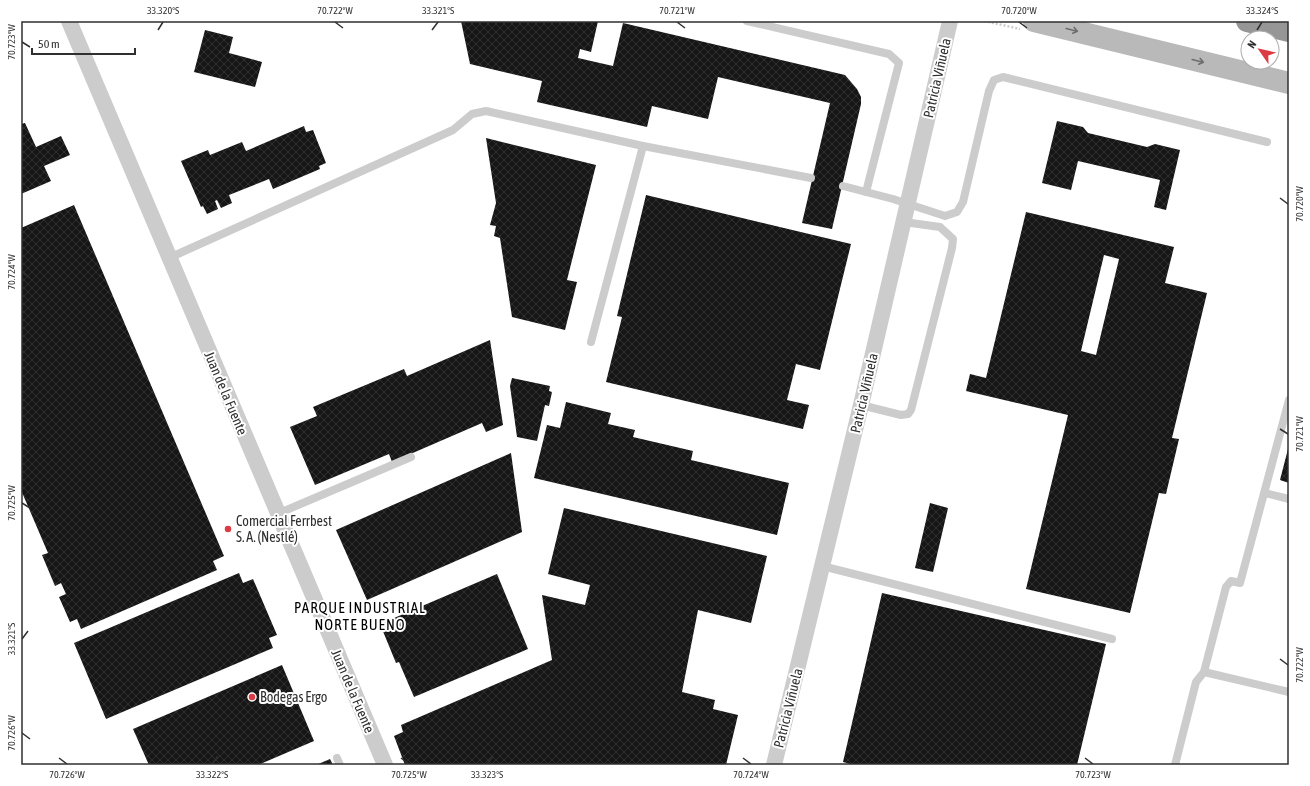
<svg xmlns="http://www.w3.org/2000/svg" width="1310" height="786" viewBox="0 0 1310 786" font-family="'Asap Condensed',sans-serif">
<defs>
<pattern id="building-cross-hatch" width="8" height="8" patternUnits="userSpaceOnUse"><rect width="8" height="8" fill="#161616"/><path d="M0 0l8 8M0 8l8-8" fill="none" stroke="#303030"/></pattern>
</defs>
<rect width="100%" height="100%" fill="#fff"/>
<!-- building -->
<g fill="url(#building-cross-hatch)" fill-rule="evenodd">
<polygon points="461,21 598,21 591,52 580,49 578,58 613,66 623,23 845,75 857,89 861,97 861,104 832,229 802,223 830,103 718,77 708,119 652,106 647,127 537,102 542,81 470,64"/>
<polygon points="205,30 233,37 229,53 262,62 255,87 194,72"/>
<polygon points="1057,121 1083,127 1088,133 1147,147 1155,144 1180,150 1166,210 1154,207 1160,180 1078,161 1071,190 1042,183"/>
<polygon points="25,123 36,147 61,136 70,155 44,166 51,181 21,194 21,124"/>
<polygon points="304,126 306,132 313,130 326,163 319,166 320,169 273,189 269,179 229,195 232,203 221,208 217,200 215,201 218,209 207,214 203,206 201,207 181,161 208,150 210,155 242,142 246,151"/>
<polygon points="486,138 596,165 567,280 577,282 565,330 512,317 500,238 494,236 496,226 490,225 496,203"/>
<polygon points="646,195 851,244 820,370 796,364 787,400 809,405 803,429 606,382 622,317 617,316"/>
<polygon points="74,205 224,556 213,561 217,570 81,629 77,619 70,622 59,597 66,594 61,583 55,586 42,555 48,553 21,490 21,228"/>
<path d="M1026,212l148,35 -9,36 42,10 -35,145 7,1 -13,55 -7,-1 -29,120 -104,-24 42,-174 -102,-24 4,-17 16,4zM1104,255l15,4 -23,96 -15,-4z"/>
<polygon points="490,340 503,425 486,432 482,423 392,462 389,454 315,485 290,427 317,416 313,407 404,369 407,376"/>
<polygon points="512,378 550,386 549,391 552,392 549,406 545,405 537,441 517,437 510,386"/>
<polygon points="566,402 611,413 608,424 635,430 633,437 693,451 691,460 789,483 777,535 534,478 547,425 560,428"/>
<polygon points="1289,445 1289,483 1280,480"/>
<polygon points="511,453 522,532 367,600 336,530"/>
<polygon points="930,503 948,508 933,572 915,568"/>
<polygon points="564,508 767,556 751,623 698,610 682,692 715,700 713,709 738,715 726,765 405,765 394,736 403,732 401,725 552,660 542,595 585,605 590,585 548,574"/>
<polygon points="239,573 243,583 253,579 277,635 269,638 273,648 106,719 74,643"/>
<polygon points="497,574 528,649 414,697 399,662 396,663 380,624"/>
<polygon points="882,593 1106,644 1077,765 854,765 843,762"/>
<polygon points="282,665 314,741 258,765 149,765 133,729"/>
<polygon points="330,759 333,765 316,765"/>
</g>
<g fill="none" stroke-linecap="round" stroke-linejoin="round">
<!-- path -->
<polyline stroke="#ccc" stroke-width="2.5" stroke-dasharray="2 2" stroke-linecap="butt" points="984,21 1020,29"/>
<!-- lane -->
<g stroke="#ccc" stroke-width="8">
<polyline points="747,21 889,54 899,63 866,192"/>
<polyline points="843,186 893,199 945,216 957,212 963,202 989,91 994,80 1003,77 1267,142"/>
<polyline points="169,258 453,130 472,114 486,111 643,146 811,178"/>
<polyline points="591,342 643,146"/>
<polyline points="1289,400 1240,583 1231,581 1226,587 1204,672 1289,692"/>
<polyline points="861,405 901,415 908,414 911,410 952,248 953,239 940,227 904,222"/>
<polyline points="1265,493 1289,499"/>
<polyline points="277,514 411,457"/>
<polyline points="822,566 1112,639"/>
<polyline points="337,758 340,765"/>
<polyline points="1175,765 1196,682 1204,672"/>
</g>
<!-- street -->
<g stroke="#ccc" stroke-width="16">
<polyline points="69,21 385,765"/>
<polyline points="774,765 861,405 950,21"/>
</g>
<!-- secondary -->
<polyline stroke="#b9b9b9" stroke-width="22" points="1034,21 1289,83"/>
<!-- highway -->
<polyline stroke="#969696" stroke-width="22" points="1247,21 1289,31"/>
</g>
<!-- one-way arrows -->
<defs><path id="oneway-shaft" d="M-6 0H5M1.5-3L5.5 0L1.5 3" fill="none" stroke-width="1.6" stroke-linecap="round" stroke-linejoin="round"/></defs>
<g stroke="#6d6d6d">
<use href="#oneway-shaft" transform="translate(1072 30) rotate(14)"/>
<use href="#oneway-shaft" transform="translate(1198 61) rotate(14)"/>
</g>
<!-- ticks -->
<path fill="none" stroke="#2f2f2f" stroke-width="1.5" d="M335,22l8,6M677,22l8,6M1019,22l8,6M158,30l5,-8M432,30l6,-8M1257,30l5,-8M22,42l8,5M1280,198l8,6M22,272l8,6M1280,429l8,5M22,503l8,5M22,639l6,-8M1280,659l8,6M22,733l8,6M59,758l8,6M401,758l8,6M743,758l8,6M1085,758l8,6M212,764l6,-8M487,764l6,-8"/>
<!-- markers -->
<g fill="#dd3b43" stroke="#fff" stroke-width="1.5">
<circle cx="228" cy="529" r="4"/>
<circle cx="252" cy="697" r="4"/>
</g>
<g text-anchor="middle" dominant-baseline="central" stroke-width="4" stroke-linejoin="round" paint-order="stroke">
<!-- street labels -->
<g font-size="14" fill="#2f2f2f" stroke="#fff">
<text transform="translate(937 78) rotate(-77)">Patricia Viñuela</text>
<text transform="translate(226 393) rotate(67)">Juan de la Fuente</text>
<text transform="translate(864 393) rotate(-77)">Patricia Viñuela</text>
<text transform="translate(353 691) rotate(67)">Juan de la Fuente</text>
<text transform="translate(788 708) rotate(-76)">Patricia Viñuela</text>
</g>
<!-- poi labels -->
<g font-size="14" fill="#2f2f2f" stroke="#fff" text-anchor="start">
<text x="236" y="521">Comercial Ferrbest<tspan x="236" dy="16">S. A. (Nestlé)</tspan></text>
<text x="260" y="697">Bodegas Ergo</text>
</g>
<!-- neighbourhood labels -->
<g font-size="15" letter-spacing="1" fill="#000" stroke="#fff">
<text x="360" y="607">PARQUE INDUSTRIAL<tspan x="360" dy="17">NORTE BUENO</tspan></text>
</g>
</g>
<!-- border -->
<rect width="1310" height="786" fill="none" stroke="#ffffff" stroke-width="44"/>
<!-- north arrow -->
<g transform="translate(1260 50) rotate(304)"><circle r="19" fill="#ffffff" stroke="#acacac"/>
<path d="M0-3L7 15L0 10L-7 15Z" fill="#dd3b43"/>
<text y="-6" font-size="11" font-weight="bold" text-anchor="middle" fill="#2f2f2f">N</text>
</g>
<!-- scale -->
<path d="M32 48v6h103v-6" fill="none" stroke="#2f2f2f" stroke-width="2"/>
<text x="38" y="48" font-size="12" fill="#2f2f2f" stroke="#ffffff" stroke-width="3" paint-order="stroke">50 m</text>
<rect x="22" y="22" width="1266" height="742" fill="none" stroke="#2f2f2f" stroke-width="1.5"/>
<g font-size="10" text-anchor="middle" fill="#2f2f2f">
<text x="163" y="14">33.320°S</text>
<text x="335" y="14">70.722°W</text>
<text x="438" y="14">33.321°S</text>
<text x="677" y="14">70.721°W</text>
<text x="1019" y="14">70.720°W</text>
<text x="1262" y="14">33.324°S</text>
<text transform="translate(11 42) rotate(-90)" y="4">70.723°W</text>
<text transform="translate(1299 204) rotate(-90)" y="4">70.720°W</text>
<text transform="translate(11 272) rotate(-90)" y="4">70.724°W</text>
<text transform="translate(1299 434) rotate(-90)" y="4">70.721°W</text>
<text transform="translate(11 503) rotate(-90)" y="4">70.725°W</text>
<text transform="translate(11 639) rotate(-90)" y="4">33.321°S</text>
<text transform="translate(1299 665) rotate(-90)" y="4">70.722°W</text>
<text transform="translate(11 733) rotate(-90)" y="4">70.726°W</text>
<text x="67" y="778">70.726°W</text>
<text x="212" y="778">33.322°S</text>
<text x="409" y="778">70.725°W</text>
<text x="487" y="778">33.323°S</text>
<text x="751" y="778">70.724°W</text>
<text x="1093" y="778">70.723°W</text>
</g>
</svg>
